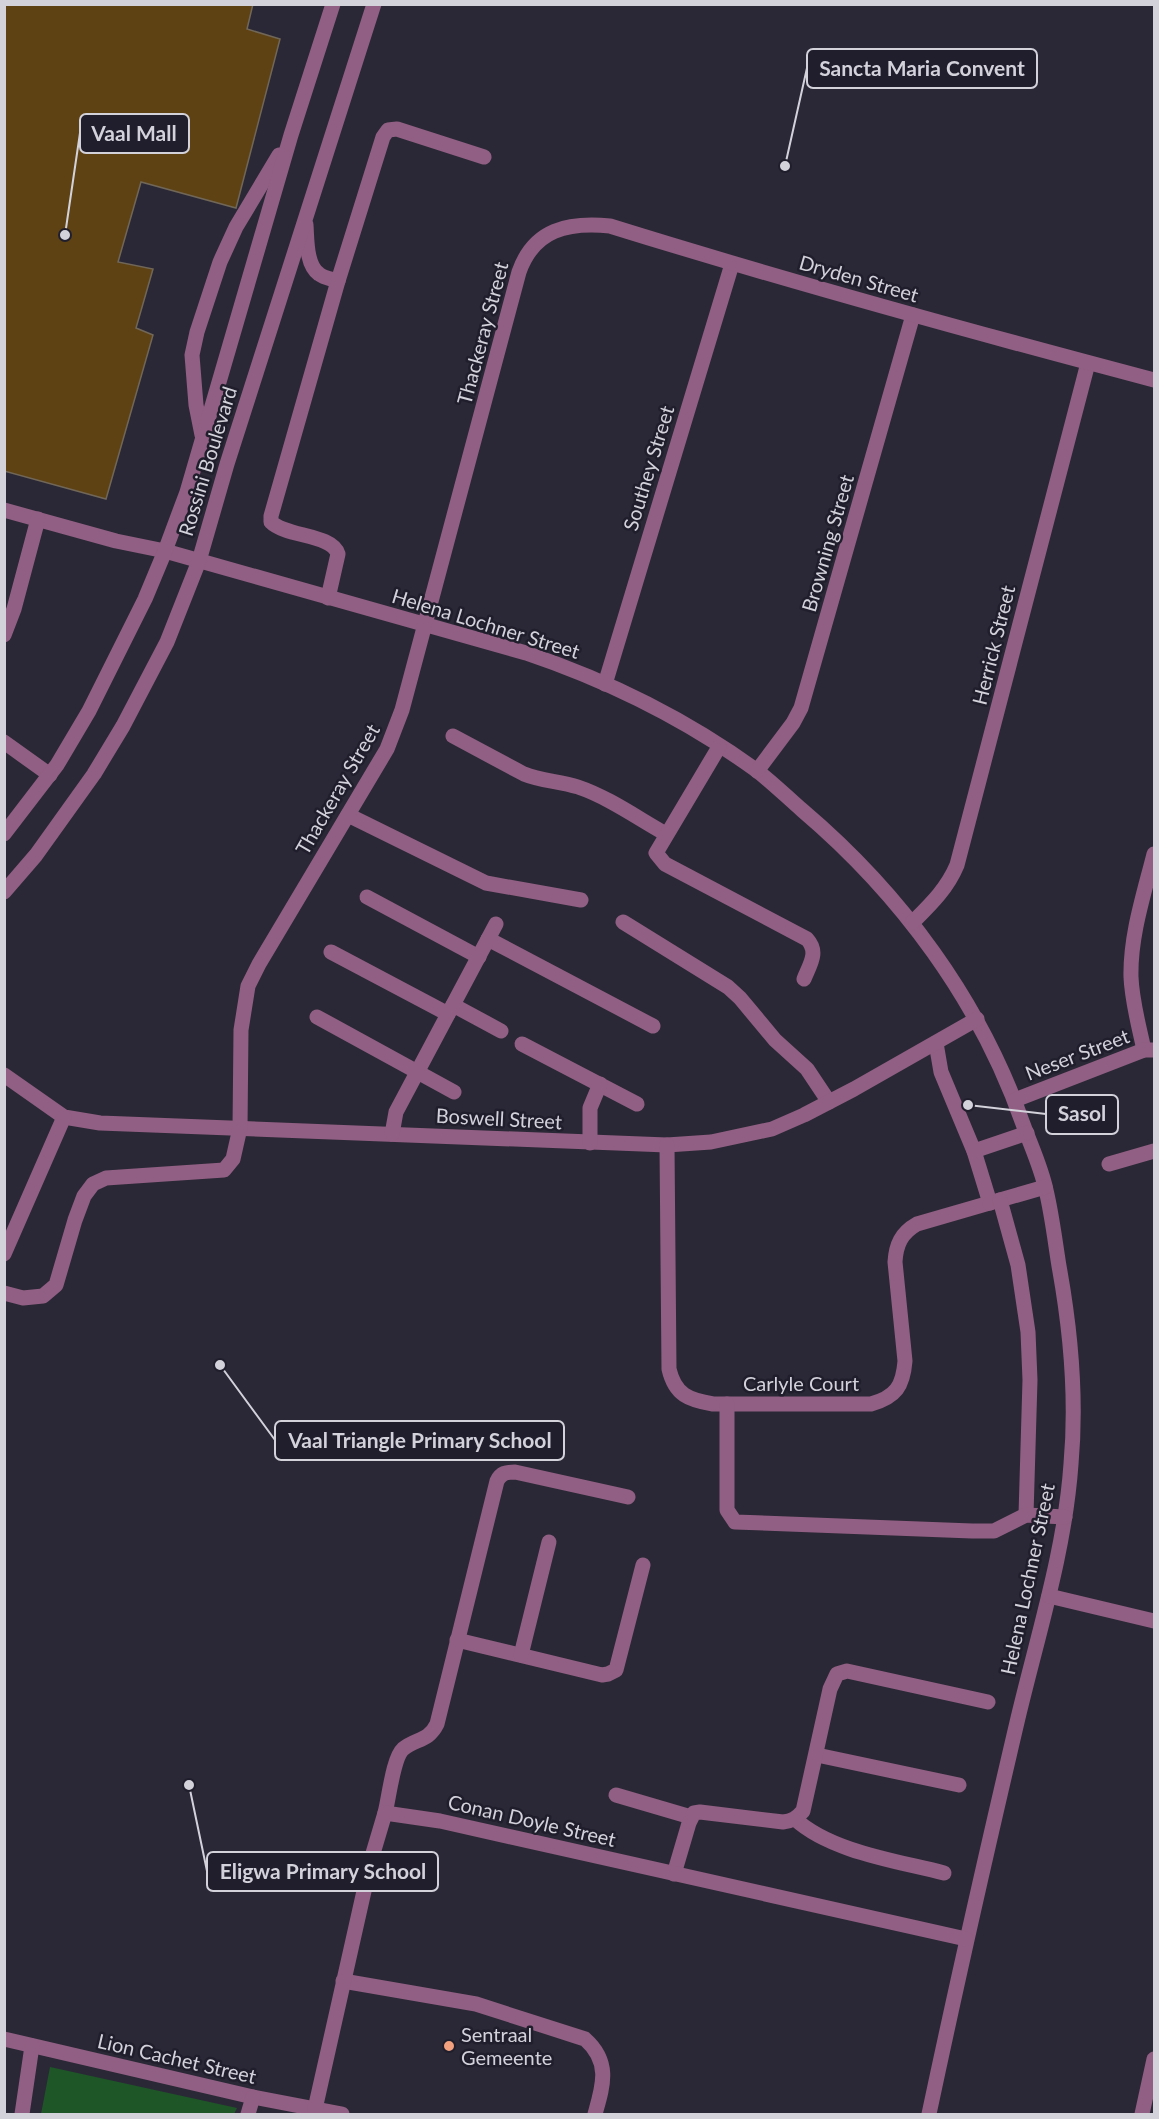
<svg xmlns="http://www.w3.org/2000/svg" width="1159" height="2119" viewBox="0 0 1159 2119" font-family="Lato,sans-serif">
<rect width="100%" height="100%" fill="#2a2836"/>
<!-- green -->
<polygon fill="#1e5628" points="50,2067 237,2108 234,2114 41,2114"/>
<!-- building -->
<polygon fill="#5e4213" stroke="#716758" stroke-width="1.5" points="4,4 253,4 247,29 280,39 236,208 141,182 118,262 153,269 136,328 153,335 106,499 4,471"/>
<g fill="none" stroke-linecap="round" stroke-linejoin="round">
<!-- minor -->
<g stroke="#915f83" stroke-width="15">
<path d="M306,225c1,14 0,40 13,49 5,4 13,5 19,7"/>
<polyline points="202,435 196,405 192,355 197,332 220,262 236,227 279,155"/>
<path d="M4,510l112,31 49,10 361,102c80,27 161,67 230,117 16,12 31,27 46,40 99,84 178,191 221,314 8,22 18,43 23,66 6,25 9,51 13,76 12,66 18,131 12,198 -6,86 -33,170 -53,254 -31,132 -61,264 -89,396"/>
<path d="M328,598l10,-44c-6,-20 -52,-17 -67,-32v-6l67,-235 45,-144 5,-7 9,-1 87,28"/>
<polyline points="4,635 14,609 38,519"/>
<polyline points="605,684 732,264"/>
<path d="M453,736l71,38c17,7 36,7 54,13 30,10 61,32 88,47"/>
<polyline points="4,742 50,775"/>
<path d="M719,747l-63,106 9,11 142,75c12,13 3,25 -3,40"/>
<polyline points="757,771 793,723 801,708 913,315"/>
<polyline points="348,815 486,883 581,900"/>
<polyline points="4,834 57,765 89,711 145,599 165,551 187,492 291,135 333,4"/>
<polyline points="4,892 36,855 94,774 123,726 167,642 199,561 227,464 374,4"/>
<polyline points="367,897 479,957"/>
<polyline points="623,922 728,987 740,998 775,1040 807,1069 829,1102"/>
<path d="M912,923c18,-18 35,-34 45,-58l131,-502"/>
<polyline points="488,939 653,1026"/>
<polyline points="331,952 448,1014"/>
<polyline points="453,1005 501,1031"/>
<polyline points="317,1017 454,1092"/>
<polyline points="936,1043 941,1072 974,1151 1027,1133"/>
<polyline points="522,1044 637,1104"/>
<path d="M1144,1050c-5,-24 -12,-48 -13,-73 -1,-41 13,-83 23,-123"/>
<polyline points="4,1075 64,1117 100,1123 667,1145 711,1142 772,1129 804,1115 854,1089 977,1019"/>
<polyline points="1015,1100 1144,1050 1153,1050"/>
<polyline points="392,1134 396,1112 496,924"/>
<polyline points="590,1143 590,1108 600,1084"/>
<path d="M667,1145l2,224c6,26 20,31 44,35h158c25,-7 32,-18 34,-43l-10,-99c1,-17 6,-29 22,-38l128,-37"/>
<polyline points="974,1151 990,1203"/>
<polyline points="1109,1164 1154,1151"/>
<polyline points="1000,1200 1018,1265 1028,1332 1030,1380 1026,1515"/>
<polyline points="4,1254 64,1117"/>
<path d="M4,1293l19,5 20,-2 13,-11 19,-65 9,-24 9,-12 13,-6 118,-8 9,-11 7,-31 1,-98 7,-44 11,-22 128,-215 15,-39 117,-438c15,-43 49,-50 91,-46 180,56 362,106 544,154"/>
<polyline points="727,1404 727,1510 735,1522 972,1531 994,1531 1026,1515 1065,1517"/>
<polyline points="1049,1596 1154,1621"/>
<polyline points="457,1640 602,1675 608,1674 616,1670 643,1565"/>
<polyline points="521,1655 549,1542"/>
<polyline points="817,1755 959,1785"/>
<polyline points="616,1795 691,1817"/>
<path d="M385,1813c4,-15 8,-55 18,-64 13,-11 25,-7 34,-25l60,-243c4,-8 9,-9 18,-9l113,25"/>
<path d="M795,1819c36,33 103,42 149,54"/>
<path d="M674,1874l15,-51 5,-10 6,-1 83,10c9,-1 14,-4 20,-11l27,-122 7,-15 10,-3 141,31"/>
<path d="M343,1981l133,23 109,35c26,23 18,47 10,75"/>
<polyline points="4,2039 253,2097 342,2114"/>
<polyline points="315,2109 371,1860 385,1813 440,1821 966,1939"/>
<polyline points="22,2114 32,2046"/>
<polyline points="248,2114 253,2097"/>
<polyline points="1142,2114 1154,2059"/>
</g>
</g>
<!-- markers -->
<circle fill="#f2a07e" stroke="#201e2c" stroke-width="2" cx="449" cy="2046" r="6"/>
<g text-anchor="middle" dominant-baseline="central" stroke-width="5" stroke-linejoin="round" paint-order="stroke">
<!-- street labels -->
<g font-size="20" fill="#d3d2db" stroke="#201e2c">
<text transform="translate(859 278) rotate(16)">Dryden Street</text>
<text transform="translate(482 333) rotate(-75)">Thackeray Street</text>
<text transform="translate(207 461) rotate(-73)">Rossini Boulevard</text>
<text transform="translate(648 468) rotate(-73)">Southey Street</text>
<text transform="translate(827 543) rotate(-74)">Browning Street</text>
<text transform="translate(486 623) rotate(17)">Helena Lochner Street</text>
<text transform="translate(993 645) rotate(-76)">Herrick Street</text>
<text transform="translate(337 789) rotate(-60)">Thackeray Street</text>
<text transform="translate(1077 1054) rotate(-21)">Neser Street</text>
<text transform="translate(499 1118) rotate(3)">Boswell Street</text>
<text x="801" y="1383">Carlyle Court</text>
<text transform="translate(1027 1579) rotate(-78)">Helena Lochner Street</text>
<text transform="translate(532 1820) rotate(13)">Conan Doyle Street</text>
<text transform="translate(177 2058) rotate(13)">Lion Cachet Street</text>
</g>
<!-- poi labels -->
<g font-size="20" fill="#d3d2db" stroke="#201e2c" text-anchor="start">
<text x="461" y="2034">Sentraal<tspan x="461" dy="23">Gemeente</tspan></text>
</g>
</g>
<!-- callouts -->
<path fill="none" stroke="#d3d2db" stroke-width="2" d="M785 166L807 68M65 235L80 133M968 1105L1046 1114M220 1365L275 1440M189 1785L207 1871"/>
<g fill="#d3d2db" stroke="#201e2c" stroke-width="2">
<circle cx="785" cy="166" r="6"/>
<circle cx="65" cy="235" r="6"/>
<circle cx="968" cy="1105" r="6"/>
<circle cx="220" cy="1365" r="6"/>
<circle cx="189" cy="1785" r="6"/>
</g>
<g fill="#201e2c" stroke="#d3d2db" stroke-width="2">
<rect x="807" y="49" width="230" height="39" rx="6"/>
<rect x="80" y="114" width="109" height="39" rx="6"/>
<rect x="1046" y="1095" width="72" height="39" rx="6"/>
<rect x="275" y="1421" width="289" height="39" rx="6"/>
<rect x="207" y="1852" width="231" height="39" rx="6"/>
</g>
<g font-size="21" text-anchor="middle" font-weight="bold" fill="#d3d2db">
<text x="922" y="76">Sancta Maria Convent</text>
<text x="134" y="141">Vaal Mall</text>
<text x="1082" y="1121">Sasol</text>
<text x="420" y="1448">Vaal Triangle Primary School</text>
<text x="323" y="1879">Eligwa Primary School</text>
</g>
<!-- border -->
<rect width="1159" height="2119" fill="none" stroke="#d3d2db" stroke-width="12"/>
</svg>
